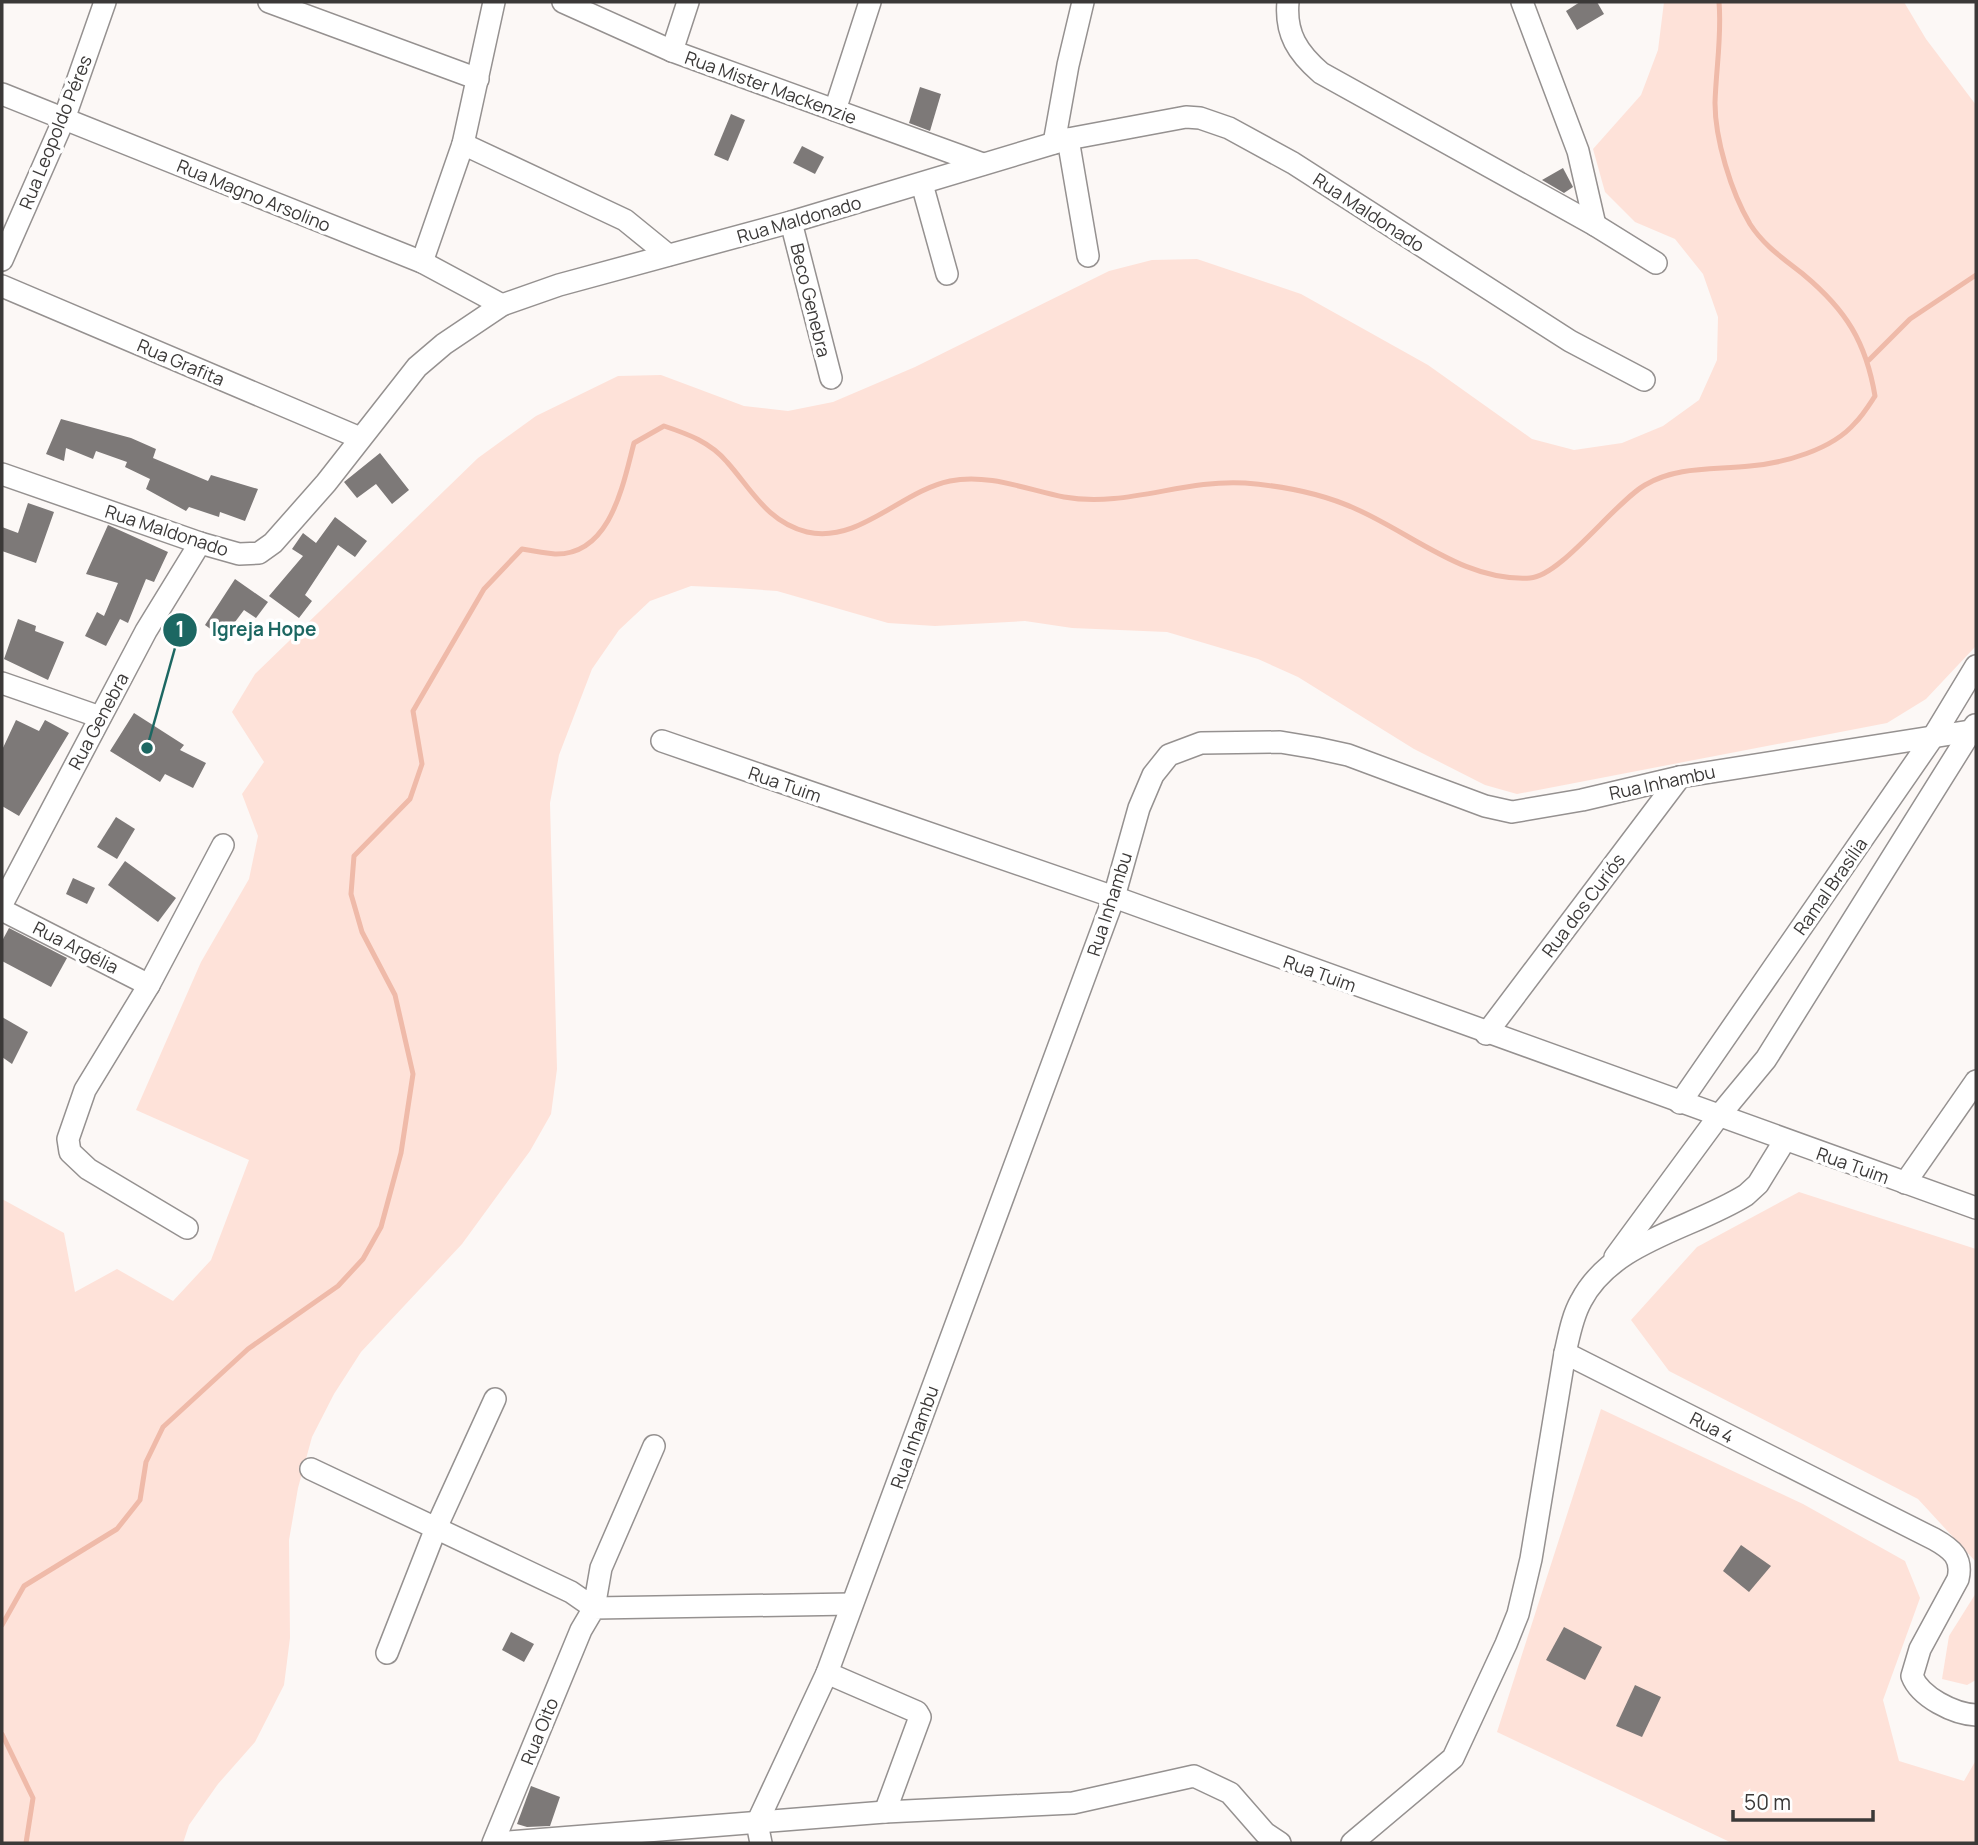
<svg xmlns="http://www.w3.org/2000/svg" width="1978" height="1845" viewBox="0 0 1978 1845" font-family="Manrope,sans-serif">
<rect width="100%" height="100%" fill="#fcf8f6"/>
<!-- green -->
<g fill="#fee2d9">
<polygon points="1664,2 1904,2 1926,39 1976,105 1975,647 1926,699 1887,723 1517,794 1485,785 1414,749 1298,677 1258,659 1167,632 1072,628 1025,621 935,626 888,623 777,591 736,588 691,586 650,601 619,630 592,669 559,755 550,803 557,1069 551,1114 530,1151 462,1244 361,1352 334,1394 312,1437 298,1488 289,1540 290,1638 284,1685 255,1742 218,1784 189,1825 183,1843 2,1843 2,1199 64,1233 75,1292 117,1269 173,1301 211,1260 249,1160 136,1110 201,962 249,879 258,836 242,794 264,762 232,712 255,674 478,458 536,416 618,376 661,375 744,406 788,411 833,402 915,367 1109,271 1152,260 1197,259 1301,294 1428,365 1532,439 1574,450 1622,443 1663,426 1699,400 1717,360 1718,317 1703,274 1675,239 1635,222 1605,192 1593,149 1641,95 1658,50"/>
<polygon points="1799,1192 1976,1249 1976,1562 1918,1499 1669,1371 1631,1320 1697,1247"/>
<polygon points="1601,1409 1803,1504 1905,1561 1920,1598 1883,1700 1899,1761 1964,1781 1976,1760 1976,1843 1732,1843 1497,1732"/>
<polygon points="1976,1593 1976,1680 1967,1685 1942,1679 1949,1636"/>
</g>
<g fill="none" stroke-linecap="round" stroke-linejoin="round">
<!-- stream -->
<g stroke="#efbaa9" stroke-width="5">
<polyline points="1869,360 1910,319 1976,275"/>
<path d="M2,1625l22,-39 93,-57 23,-29 6,-38 17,-35 85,-78 90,-63 25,-27 18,-32 20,-74 12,-79 -18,-79 -33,-63 -11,-38 3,-38 56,-57 12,-35 -9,-53 71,-122 38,-40c11,2 22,4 33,5 56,1 68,-70 79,-111l30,-17c24,8 46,16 63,36 25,28 40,60 80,70 52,12 94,-41 143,-51 38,-8 78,9 114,16 62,11 119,-18 181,-14 38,3 76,10 111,26 57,25 109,73 174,69 31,-2 84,-75 115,-93 32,-19 69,-15 105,-19 34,-3 82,-16 105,-43 8,-8 14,-18 20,-27 -9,-54 -29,-86 -71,-121 -20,-16 -40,-29 -54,-51 -19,-32 -35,-85 -35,-121 1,-35 7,-67 4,-101"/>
<polyline points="2,1734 33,1798 26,1843"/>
</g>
</g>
<!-- building -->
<g fill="#7d7978">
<polygon points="1580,2 1597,2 1604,14 1577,30 1566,11"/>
<polygon points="920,87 941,94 930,131 909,123"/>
<polygon points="731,114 745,120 728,161 714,155"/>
<polygon points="802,146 824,157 815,174 793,163"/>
<polygon points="1563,168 1573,187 1564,193 1542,180"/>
<polygon points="61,419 131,438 156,449 153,458 208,481 211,475 258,489 245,521 220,512 219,517 189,507 186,511 146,489 150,479 125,467 127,462 96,451 93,459 66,448 64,461 46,454"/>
<polygon points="380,453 409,490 392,504 376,484 357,498 344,482"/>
<polygon points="28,503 54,512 36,563 2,551 2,527 18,533"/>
<polygon points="335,517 367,541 355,557 338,545 305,595 312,601 299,618 269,596 303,556 292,549 303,533 316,543"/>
<polygon points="108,525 168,552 154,582 146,579 128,623 120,619 106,646 85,636 97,612 104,616 118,583 86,574"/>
<polygon points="235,579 268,602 256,618 244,610 223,638 205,625"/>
<polygon points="18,619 36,626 35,631 64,642 48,680 4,659"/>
<polygon points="134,713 184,745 180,750 206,763 193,788 165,774 160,782 110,751"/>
<polygon points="16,720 39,731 45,720 69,733 19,816 2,806 2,750"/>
<polygon points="116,817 135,829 117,859 97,847"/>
<polygon points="125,861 176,898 158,922 108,885"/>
<polygon points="73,878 95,888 87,904 66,894"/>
<polygon points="9,928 67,958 51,987 2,961 2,941"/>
<polygon points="2,1017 28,1032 12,1064 2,1057"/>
<polygon points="1741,1545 1771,1566 1749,1592 1723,1571"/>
<polygon points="1564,1627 1602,1647 1585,1680 1546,1660"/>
<polygon points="511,1632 534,1644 524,1662 502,1650"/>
<polygon points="1635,1685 1661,1697 1642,1737 1616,1726"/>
<polygon points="531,1786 560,1797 550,1826 527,1827 517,1824"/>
</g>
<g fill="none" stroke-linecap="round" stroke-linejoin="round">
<defs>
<g id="street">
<polyline points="269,2 478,79"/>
<polyline points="563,2 672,51 983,164"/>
<path d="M1288,2c-3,32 10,51 33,71l274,152 61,38"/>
<polyline points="1522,2 1578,151 1595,225"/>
<polyline points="672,51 688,2"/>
<polyline points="2,94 422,262 502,305"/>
<polyline points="835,110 870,2"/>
<polyline points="1068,139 1088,256"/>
<polyline points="1054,143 1068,65 1083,2"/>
<polyline points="463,144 625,220 668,255"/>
<polyline points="922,184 947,274"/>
<polyline points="791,222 831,378"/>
<polyline points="2,260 64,119 105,2"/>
<polyline points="422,262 463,144 494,2"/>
<polyline points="2,286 360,438"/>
<polyline points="2,474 200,543 239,554 259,553 273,543 326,483 417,367 444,344 502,305 559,285 791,222 1068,139 1186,117 1200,118 1229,128 1293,163 1570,341 1644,380"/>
<polyline points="2,683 100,717"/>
<polyline points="662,741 1114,897 1976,1208"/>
<polyline points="2,904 146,631 200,543"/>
<polyline points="2,910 149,985"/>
<polyline points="1486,1034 1680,777"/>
<polyline points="1680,1103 1933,737 1976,666"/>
<path d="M1785,1140l-27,44 -12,11c-54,34 -134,46 -165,106 -9,16 -12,35 -16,52l369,186c18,10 29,19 24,40l-38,70 -8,27c8,21 42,38 64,39"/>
<polyline points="1905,1183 1976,1081"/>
<polyline points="187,1228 88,1169 70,1152 68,1139 85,1090 149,985 223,845"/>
<polyline points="1615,1257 1718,1117 1766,1059 1975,725"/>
<polyline points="311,1469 571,1592 594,1608 601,1568 654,1446"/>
<polyline points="387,1653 436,1528 495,1399"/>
<polyline points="827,1673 917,1712 920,1717 885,1812"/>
<polyline points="493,1843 581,1630 594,1608 852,1604"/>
<polyline points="497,1843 885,1812 1073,1803 1194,1776 1230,1793 1265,1833 1280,1843"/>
<polyline points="761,1843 757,1823 827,1673 1114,897 1139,808 1153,775 1169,755 1201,743 1280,742 1316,748 1348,755 1485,806 1512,812 1582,800 1680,777 1970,731"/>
<polyline points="1352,1843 1453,1758 1506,1644 1518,1614 1531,1559 1565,1353"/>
</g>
</defs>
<!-- street casing -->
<use href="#street" stroke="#959190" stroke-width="24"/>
<!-- street -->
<use href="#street" stroke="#fff" stroke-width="21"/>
</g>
<g text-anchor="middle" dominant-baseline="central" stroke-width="7" stroke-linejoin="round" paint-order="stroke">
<!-- street labels -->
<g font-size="18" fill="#3b3938" stroke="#fff">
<text transform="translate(771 87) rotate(20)">Rua Mister Mackenzie</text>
<text transform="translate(55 132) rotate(-68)">Rua Leopoldo Péres</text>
<text transform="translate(254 195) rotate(22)">Rua Magno Arsolino</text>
<text transform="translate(1369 212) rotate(33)">Rua Maldonado</text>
<text transform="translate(799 219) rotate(-16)">Rua Maldonado</text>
<text transform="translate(811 300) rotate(76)">Beco Genebra</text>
<text transform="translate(181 362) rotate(23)">Rua Grafita</text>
<text transform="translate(167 530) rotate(18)">Rua Maldonado</text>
<text transform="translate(98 721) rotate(-62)">Rua Genebra</text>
<text transform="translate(1662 782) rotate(-12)">Rua Inhambu</text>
<text transform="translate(785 784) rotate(19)">Rua Tuim</text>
<text transform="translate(1830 886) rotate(-55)">Ramal Brasília</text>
<text transform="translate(1109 904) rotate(-72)">Rua Inhambu</text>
<text transform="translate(1583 905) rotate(-53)">Rua dos Curiós</text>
<text transform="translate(76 947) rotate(27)">Rua Argélia</text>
<text transform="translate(1320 973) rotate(20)">Rua Tuim</text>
<text transform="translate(1853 1165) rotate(20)">Rua Tuim</text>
<text transform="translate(1712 1427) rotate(27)">Rua 4</text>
<text transform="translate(914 1437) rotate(-70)">Rua Inhambu</text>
<text transform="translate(539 1731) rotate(-68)">Rua Oito</text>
</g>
</g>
<!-- callouts -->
<path fill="none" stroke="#1c6762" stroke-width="2.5" d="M147 748L180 630"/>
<g fill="#1c6762" stroke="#fff" stroke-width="2.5">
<circle cx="147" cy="748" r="7"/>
<circle cx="180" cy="630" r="18"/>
</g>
<g font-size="21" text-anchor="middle" font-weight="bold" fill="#fff">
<text x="180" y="637">1</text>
</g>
<g font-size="19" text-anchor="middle" font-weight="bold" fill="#1c6762" stroke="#fff" stroke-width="7" stroke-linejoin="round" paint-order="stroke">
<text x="264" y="636">Igreja Hope</text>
</g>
<!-- border -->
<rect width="1978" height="1845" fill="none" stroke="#3b3938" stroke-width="7"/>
<!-- scale -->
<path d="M1733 1810v10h140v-10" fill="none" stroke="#3b3938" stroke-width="3.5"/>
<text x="1744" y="1810" font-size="21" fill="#3b3938" stroke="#ffffff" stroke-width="5" paint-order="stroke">50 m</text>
</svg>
